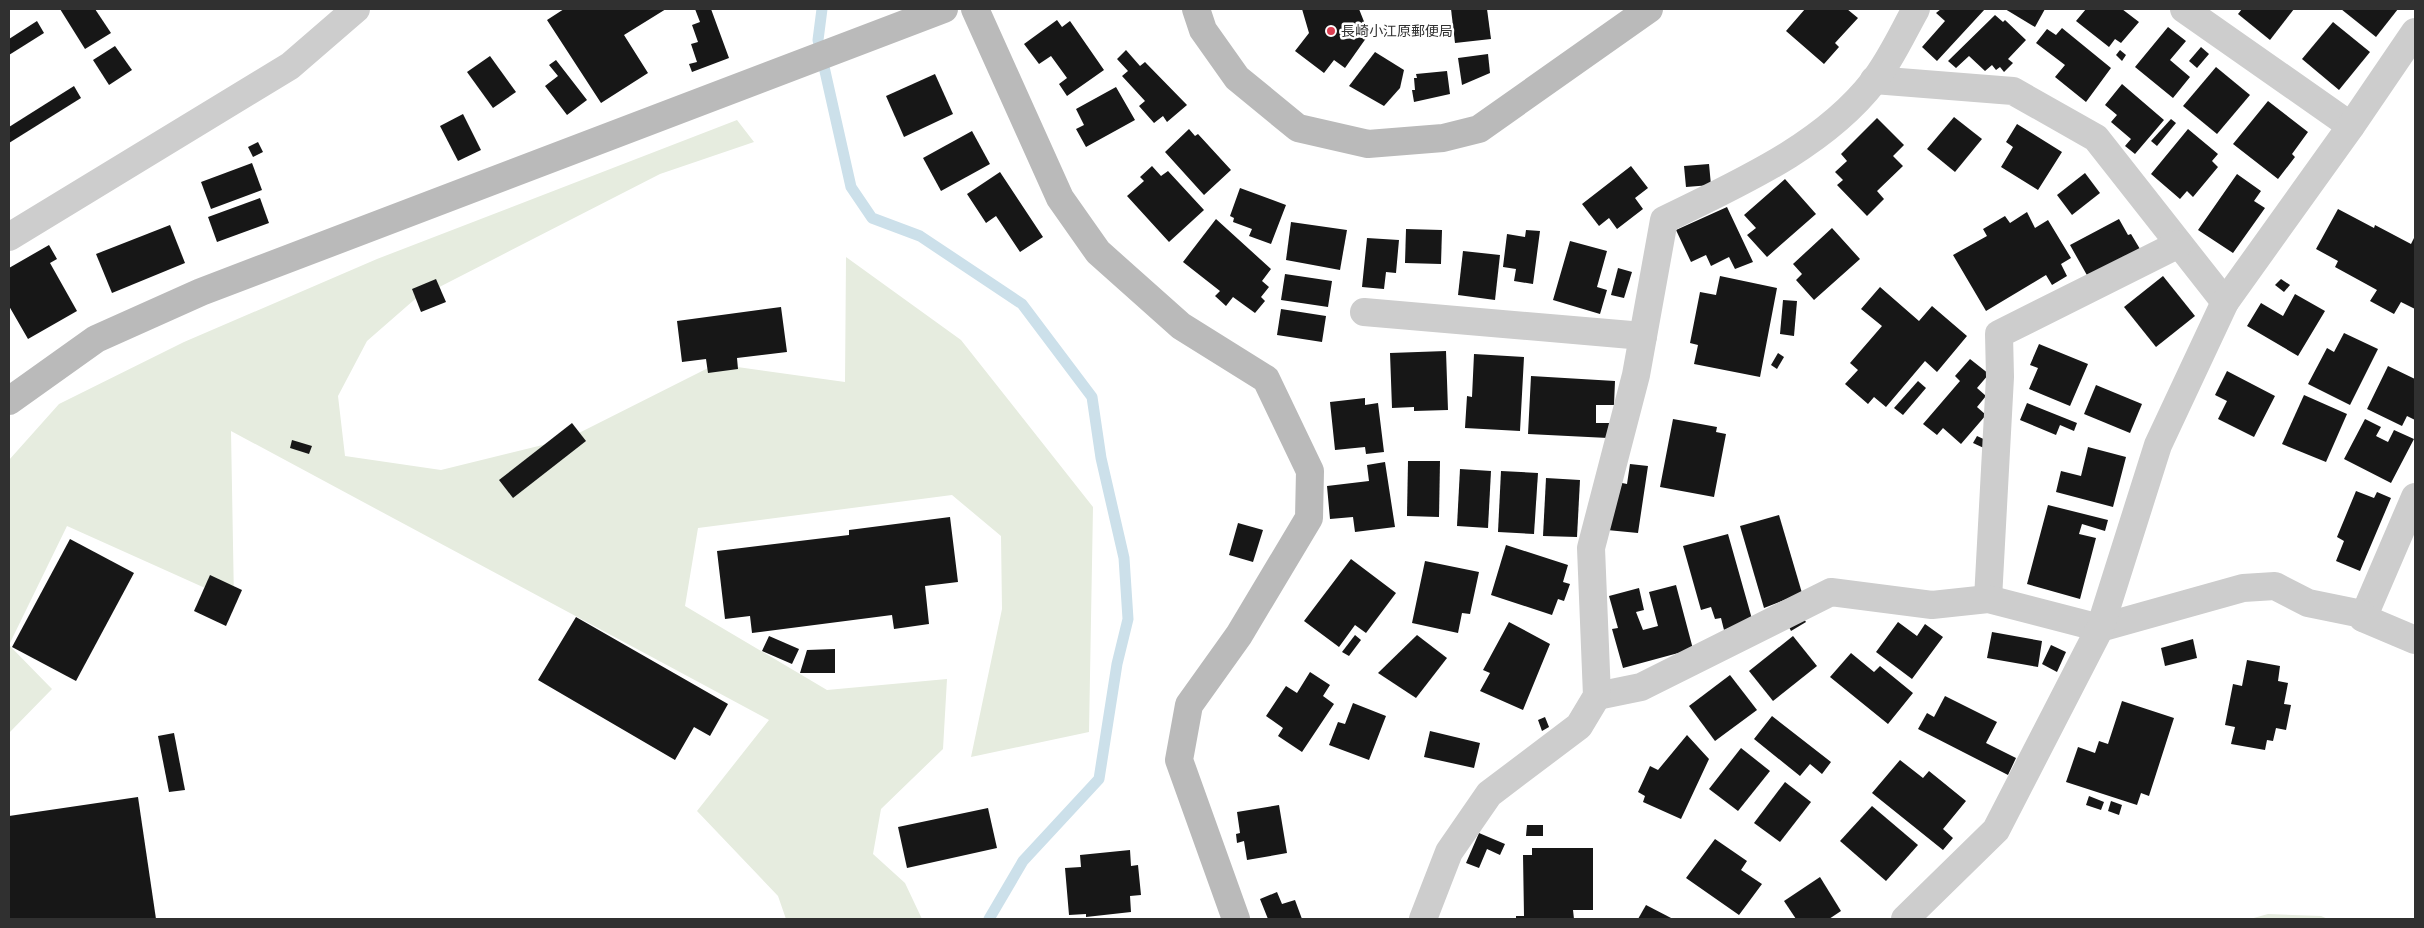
<svg xmlns="http://www.w3.org/2000/svg" width="2424" height="928" viewBox="0 0 2424 928" font-family="Roboto,'Noto Sans JP',sans-serif">
<rect width="100%" height="100%" fill="#fff"/>
<!-- green -->
<g fill="#e6ecdf">
<polygon points="737,120 754,142 660,174 414,300 367,341 338,396 345,456 441,470 567,439 716,364 845,382 846,257 961,340 1093,507 1089,732 971,757 1002,609 1001,536 952,495 698,528 685,606 827,690 947,679 943,749 881,809 873,854 905,883 922,919 786,919 778,896 697,811 769,720 231,431 234,601 67,526 9,645 52,689 9,733 9,460 59,404 184,342 377,259"/>
<polygon points="2268,914 2321,916 2328,919 2250,919"/>
</g>
<g fill="none" stroke-linecap="round" stroke-linejoin="round">
<!-- stream -->
<polyline stroke="#cce0ea" stroke-width="11" points="822,9 818,40 851,187 872,218 920,236 1022,304 1092,397 1101,458 1124,558 1128,619 1117,664 1099,779 1023,861 989,919"/>
</g>
<!-- building -->
<g fill="#171717">
<polygon points="60,9 95,9 111,33 85,49"/>
<polygon points="564,9 666,9 624,35 648,73 601,103 547,20"/>
<polygon points="695,9 711,9 729,58 692,72 689,64 697,62 691,44 698,42 692,25 700,22"/>
<polygon points="1302,9 1359,9 1369,34 1345,68 1334,60 1324,73 1295,51 1309,33"/>
<polygon points="1451,9 1487,9 1491,39 1455,43"/>
<polygon points="1805,9 1847,9 1858,18 1835,43 1839,47 1824,64 1786,31"/>
<polygon points="1941,9 1985,9 1937,61 1922,47 1945,21 1936,13"/>
<polygon points="2005,9 2045,9 2035,27"/>
<polygon points="2086,9 2122,9 2139,22 2121,43 2115,39 2109,47 2076,21"/>
<polygon points="2242,9 2294,9 2270,40 2238,14"/>
<polygon points="2341,9 2398,9 2376,37"/>
<polygon points="1995,15 2003,22 2005,20 2026,40 2008,59 2013,63 2004,72 2000,67 1996,70 1992,65 1985,71 1969,56 1956,68 1948,61"/>
<polygon points="1057,20 1062,27 1070,21 1104,70 1067,96 1059,84 1067,78 1051,56 1039,64 1024,44"/>
<polygon points="37,21 44,33 9,55 9,39"/>
<polygon points="2333,22 2370,52 2339,90 2302,59"/>
<polygon points="2168,27 2186,41 2170,60 2190,77 2173,98 2135,67"/>
<polygon points="2062,28 2111,68 2086,102 2055,77 2065,65 2036,43 2047,29 2056,35"/>
<polygon points="115,46 132,70 109,85 93,60"/>
<polygon points="2201,47 2209,54 2197,68 2189,61"/>
<polygon points="1126,50 1140,66 1145,62 1187,105 1167,122 1163,116 1154,123 1139,106 1145,101 1122,76 1128,71 1117,59"/>
<polygon points="2120,50 2126,55 2122,61 2116,55"/>
<polygon points="1375,52 1404,70 1400,88 1384,106 1349,86"/>
<polygon points="1488,54 1490,73 1462,85 1458,58"/>
<polygon points="490,56 516,92 493,108 467,72"/>
<polygon points="556,60 587,100 567,115 545,86 558,76 549,65"/>
<polygon points="2216,67 2250,95 2217,134 2183,106"/>
<polygon points="1447,71 1450,94 1414,102 1412,90 1415,90 1414,78 1417,78 1416,74"/>
<polygon points="935,74 953,114 904,137 886,96"/>
<polygon points="2122,84 2164,120 2135,154 2125,146 2131,139 2111,122 2117,115 2105,105"/>
<polygon points="74,86 81,98 9,143 9,127"/>
<polygon points="1116,87 1135,120 1086,147 1076,129 1084,125 1076,109"/>
<polygon points="2268,101 2308,132 2292,154 2295,157 2278,179 2233,144"/>
<polygon points="463,114 481,150 458,161 440,126"/>
<polygon points="1954,117 1982,139 1955,172 1927,149"/>
<polygon points="1877,118 1904,145 1893,156 1903,166 1877,191 1884,199 1867,216 1837,185 1843,180 1835,172 1847,161 1841,154"/>
<polygon points="2171,119 2176,123 2157,146 2151,141"/>
<polygon points="2017,124 2062,152 2038,190 2001,167 2013,147 2006,142"/>
<polygon points="1189,129 1195,136 1198,134 1231,170 1204,195 1165,152"/>
<polygon points="2188,129 2218,154 2212,161 2218,167 2193,197 2187,191 2180,199 2151,174"/>
<polygon points="972,131 990,164 941,191 923,158"/>
<polygon points="258,142 263,152 253,157 248,147"/>
<polygon points="252,163 262,190 211,209 201,182"/>
<polygon points="1709,164 1711,185 1686,187 1684,166"/>
<polygon points="1152,166 1161,176 1168,171 1204,210 1169,242 1127,196 1144,181 1140,177"/>
<polygon points="1631,166 1648,188 1635,198 1643,209 1617,229 1609,218 1599,226 1582,204"/>
<polygon points="1000,172 1043,237 1020,252 996,216 986,223 967,194"/>
<polygon points="2085,173 2100,193 2072,215 2057,195"/>
<polygon points="2237,174 2261,191 2254,201 2265,208 2233,253 2198,230"/>
<polygon points="1785,179 1816,214 1767,257 1747,235 1756,228 1744,215"/>
<polygon points="1240,188 1286,205 1271,244 1249,236 1252,229 1233,222 1234,218 1230,216"/>
<polygon points="260,198 269,223 217,242 208,217"/>
<polygon points="1727,207 1753,262 1735,269 1729,257 1711,266 1706,255 1691,262 1676,230"/>
<polygon points="2338,209 2374,228 2375,225 2411,244 2415,236 2415,309 2401,302 2394,314 2370,301 2377,290 2335,267 2338,261 2316,249"/>
<polygon points="2027,212 2035,228 2048,220 2071,258 2061,264 2067,276 2052,285 2046,275 1986,311 1953,255 1987,236 1983,229 2005,216 2010,223"/>
<polygon points="1216,219 1271,269 1262,281 1269,287 1261,297 1265,301 1255,313 1233,297 1226,306 1215,296 1220,291 1183,262"/>
<polygon points="2119,219 2128,235 2131,234 2140,249 2088,277 2070,245"/>
<polygon points="1291,222 1347,230 1340,270 1286,260"/>
<polygon points="170,225 185,263 112,293 96,254"/>
<polygon points="1832,228 1860,259 1814,300 1796,280 1802,274 1793,264"/>
<polygon points="1406,229 1442,230 1441,264 1405,263"/>
<polygon points="1526,230 1540,231 1533,284 1514,281 1516,269 1503,267 1507,234 1525,237"/>
<polygon points="1367,238 1399,240 1396,273 1386,272 1384,289 1362,287"/>
<polygon points="1570,241 1607,251 1597,287 1607,290 1600,314 1553,300"/>
<polygon points="49,245 57,259 50,263 77,311 28,339 9,306 9,268"/>
<polygon points="1463,251 1500,255 1495,300 1458,295"/>
<polygon points="1618,268 1632,272 1624,298 1611,295"/>
<polygon points="1285,274 1332,281 1328,307 1281,300"/>
<polygon points="1720,276 1777,288 1760,377 1694,364 1698,345 1690,343 1700,292 1716,295"/>
<polygon points="2163,276 2195,316 2156,347 2124,307"/>
<polygon points="436,279 446,302 421,312 412,289"/>
<polygon points="2281,279 2290,285 2284,292 2275,285"/>
<polygon points="1880,287 1919,321 1932,306 1967,336 1937,372 1925,361 1886,407 1874,397 1868,404 1845,384 1858,370 1850,363 1882,326 1861,309"/>
<polygon points="2295,294 2325,311 2298,356 2247,326 2261,303 2283,316"/>
<polygon points="1783,300 1797,301 1794,336 1780,334"/>
<polygon points="781,307 787,352 737,358 738,369 708,373 706,359 682,362 677,321"/>
<polygon points="1281,309 1326,316 1322,342 1277,335"/>
<polygon points="2344,333 2378,349 2350,405 2308,384 2327,348 2334,352"/>
<polygon points="2039,344 2088,364 2070,406 2029,389 2038,368 2030,365"/>
<polygon points="1446,351 1448,410 1414,411 1414,407 1392,408 1390,353"/>
<polygon points="1778,353 1784,357 1777,369 1771,365"/>
<polygon points="1474,354 1524,357 1520,431 1465,428 1467,396 1472,397"/>
<polygon points="1970,359 1989,374 1977,388 1986,396 1977,407 1986,415 1961,444 1943,428 1937,435 1923,424 1960,381 1955,376"/>
<polygon points="2388,366 2415,379 2415,420 2407,416 2402,426 2367,409"/>
<polygon points="2227,371 2275,396 2254,437 2218,419 2227,401 2215,395"/>
<polygon points="1531,376 1615,381 1614,405 1596,405 1596,423 1610,423 1608,438 1528,434"/>
<polygon points="1918,381 1926,388 1903,415 1894,408"/>
<polygon points="2096,385 2142,404 2130,433 2084,414"/>
<polygon points="2304,395 2347,414 2326,462 2282,444"/>
<polygon points="1365,398 1365,405 1378,403 1384,452 1366,454 1365,447 1335,450 1330,402"/>
<polygon points="2027,403 2077,423 2074,431 2060,425 2056,435 2020,420"/>
<polygon points="1673,419 1717,427 1716,432 1726,434 1714,497 1660,487"/>
<polygon points="2365,419 2381,427 2376,436 2388,442 2394,430 2414,439 2391,483 2344,459"/>
<polygon points="572,423 586,441 513,498 499,480"/>
<polygon points="1977,436 1990,442 1986,449 1973,443"/>
<polygon points="292,440 312,446 309,454 290,448"/>
<polygon points="2088,447 2126,457 2113,507 2056,492 2061,471 2081,476"/>
<polygon points="1408,461 1440,461 1439,517 1407,516"/>
<polygon points="1385,462 1395,527 1355,532 1353,517 1330,519 1327,486 1369,481 1367,465"/>
<polygon points="1630,464 1648,466 1638,533 1607,530 1622,483 1627,484"/>
<polygon points="1460,469 1491,471 1488,528 1457,526"/>
<polygon points="1501,471 1538,473 1534,534 1498,532"/>
<polygon points="1546,478 1580,480 1577,537 1543,536"/>
<polygon points="2356,491 2374,498 2377,492 2391,498 2360,571 2336,561 2344,541 2337,537"/>
<polygon points="2048,505 2108,520 2105,531 2082,524 2079,534 2096,538 2080,599 2027,584"/>
<polygon points="1779,515 1802,593 1764,608 1740,526"/>
<polygon points="950,517 958,582 925,586 929,624 894,629 892,615 752,633 750,616 725,619 717,551 849,535 849,530"/>
<polygon points="1238,523 1263,530 1253,562 1229,555"/>
<polygon points="1728,534 1752,619 1724,630 1721,618 1715,619 1711,607 1701,610 1683,546"/>
<polygon points="70,539 134,573 76,681 12,647"/>
<polygon points="1506,545 1568,565 1563,582 1570,584 1564,601 1558,599 1552,615 1491,595"/>
<polygon points="1351,559 1396,593 1366,633 1355,625 1339,647 1304,621"/>
<polygon points="1425,561 1479,572 1470,614 1462,613 1458,633 1412,623"/>
<polygon points="210,575 242,590 226,626 194,611"/>
<polygon points="1676,585 1693,649 1623,668 1612,629 1618,628 1609,596 1639,588 1644,610 1636,612 1643,630 1658,626 1649,592"/>
<polygon points="1802,616 1806,622 1791,631 1788,625"/>
<polygon points="576,617 728,704 710,736 694,727 675,760 538,680"/>
<polygon points="1509,622 1550,644 1523,710 1480,691 1490,673 1483,670"/>
<polygon points="1898,622 1917,636 1925,624 1943,637 1912,679 1876,652"/>
<polygon points="1992,632 2042,641 2038,667 1987,658"/>
<polygon points="1355,635 1361,640 1349,656 1342,652"/>
<polygon points="1417,635 1447,658 1416,698 1378,673"/>
<polygon points="769,636 799,649 792,664 762,651"/>
<polygon points="1793,636 1817,666 1773,701 1749,671"/>
<polygon points="2193,639 2197,658 2165,666 2161,648"/>
<polygon points="2051,645 2066,652 2057,672 2042,664"/>
<polygon points="835,649 835,673 800,673 807,650"/>
<polygon points="1851,653 1874,672 1880,666 1913,693 1888,724 1830,677"/>
<polygon points="2247,660 2280,666 2278,681 2288,683 2284,704 2291,705 2286,730 2276,728 2273,741 2267,740 2265,750 2231,744 2235,727 2225,725 2233,684 2242,686"/>
<polygon points="1310,672 1330,685 1323,696 1334,704 1302,752 1278,736 1283,728 1266,716 1286,686 1297,693"/>
<polygon points="1730,675 1757,710 1715,741 1689,706"/>
<polygon points="1945,696 1997,722 1986,743 2016,758 2008,775 1918,729 1927,713 1934,717"/>
<polygon points="2122,701 2174,718 2149,796 2141,793 2137,805 2066,782 2078,747 2095,753 2099,741 2108,744"/>
<polygon points="1353,703 1386,716 1369,760 1329,745 1338,722 1345,724"/>
<polygon points="1772,716 1831,762 1822,774 1810,764 1800,776 1754,739"/>
<polygon points="1545,717 1549,727 1542,731 1538,720"/>
<polygon points="1430,731 1480,743 1474,768 1424,757"/>
<polygon points="174,733 185,790 169,792 158,736"/>
<polygon points="1687,735 1709,759 1681,819 1643,802 1645,796 1638,792 1650,766 1658,770"/>
<polygon points="1741,748 1770,771 1738,811 1709,789"/>
<polygon points="1900,760 1923,778 1929,771 1966,801 1943,829 1953,838 1943,850 1872,793"/>
<polygon points="1785,782 1811,802 1780,842 1754,823"/>
<polygon points="2089,796 2104,802 2101,810 2086,805"/>
<polygon points="138,797 156,919 9,919 9,816"/>
<polygon points="2111,801 2122,805 2119,815 2108,811"/>
<polygon points="1279,805 1287,853 1247,860 1244,841 1237,843 1236,834 1240,833 1237,812"/>
<polygon points="1872,806 1918,845 1886,881 1840,841"/>
<polygon points="988,808 997,848 907,868 898,827"/>
<polygon points="1527,825 1543,825 1543,836 1526,836"/>
<polygon points="1479,833 1505,844 1500,855 1487,849 1479,868 1466,863"/>
<polygon points="1715,839 1747,861 1741,870 1762,884 1739,915 1686,878"/>
<polygon points="1532,848 1593,848 1593,910 1573,910 1574,919 1516,919 1516,916 1524,916 1523,855 1532,855"/>
<polygon points="1130,850 1131,866 1138,865 1141,895 1130,896 1131,912 1086,917 1086,914 1069,915 1065,868 1081,867 1080,855"/>
<polygon points="1820,877 1841,911 1829,919 1796,919 1784,901"/>
<polygon points="1277,892 1282,904 1295,900 1302,919 1268,919 1260,899"/>
<polygon points="1646,905 1673,919 1638,919"/>
</g>
<g fill="none" stroke-linecap="round" stroke-linejoin="round">
<!-- street -->
<g stroke="#cdcdcd" stroke-width="28">
<polyline points="2184,9 2351,126"/>
<polyline points="1874,80 2013,91 2096,138 2225,302"/>
<polyline points="9,237 290,66 356,9"/>
<polyline points="1364,312 1643,336"/>
<polyline points="1988,599 2000,377 1999,334 2179,244"/>
<polyline points="2363,618 2415,497"/>
<polyline points="1597,696 1641,687 1831,592 1932,605 1988,599 2100,628 2243,588 2275,586 2308,603 2362,614 2363,618 2415,640"/>
<path d="M1423,919l26,-67 40,-58 90,-68 18,-30 -6,-148 45,-173 28,-155c73,-36 159,-73 210,-139 17,-22 29,-49 42,-72"/>
<polyline points="1905,919 1996,830 2100,628 2158,445 2225,302 2351,126 2415,32"/>
</g>
<!-- secondary -->
<g stroke="#bababa" stroke-width="28">
<polyline points="975,9 1060,198 1098,252 1181,326 1266,379 1310,471 1309,518 1239,635 1189,705 1179,760 1236,919"/>
<polyline points="1196,9 1203,30 1237,78 1298,128 1368,144 1443,138 1479,129 1649,9"/>
<polyline points="9,401 96,339 201,292 944,9"/>
</g>
</g>
<!-- markers -->
<circle fill="#db3e51" stroke="#fff" stroke-width="2" cx="1331" cy="31" r="5"/>
<g text-anchor="middle" dominant-baseline="central" stroke-width="5" stroke-linejoin="round" paint-order="stroke">
<!-- poi labels -->
<g font-size="14" fill="#303030" stroke="#fff" text-anchor="start">
<text x="1341" y="31">長崎小江原郵便局</text>
</g>
</g>
<!-- border -->
<rect width="2424" height="928" fill="none" stroke="#303030" stroke-width="20"/>
</svg>
